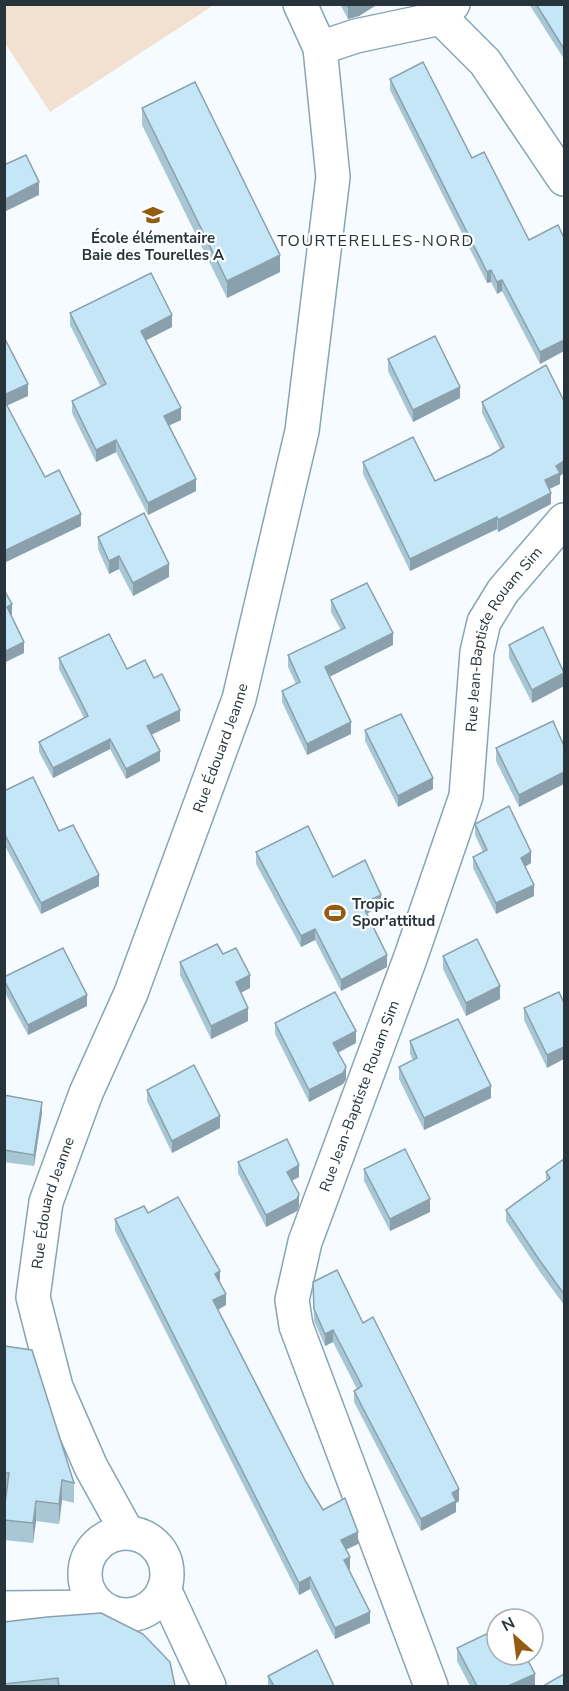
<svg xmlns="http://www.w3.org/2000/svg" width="569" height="1691" viewBox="0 0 569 1691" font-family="'Nunito Sans',sans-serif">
<rect width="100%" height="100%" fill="#f5fbfe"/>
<!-- green -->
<polygon fill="#f2e1d1" points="5,4 214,4 214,5 50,112 5,43"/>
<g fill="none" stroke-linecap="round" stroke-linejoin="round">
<defs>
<g id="minor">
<polyline points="441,18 485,62 564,179"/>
<polyline points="320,48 356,36 441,18 453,4"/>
<path id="s1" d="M127,1532l-36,-65 -35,-80 -23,-90 13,-95 40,-109 45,-100 108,-294 63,-268 31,-254 -13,-129 -20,-44"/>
<circle cx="126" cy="1574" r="41"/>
<polyline points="164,1589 209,1686"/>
<polyline points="4,1608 100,1607"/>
<path id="s2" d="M431,1686l-135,-360 -4,-26 13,-58 105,-283 56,-163 11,-144 7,-30 19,-31 61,-71"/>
</g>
</defs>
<!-- minor casing -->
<use href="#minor" stroke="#87a5b5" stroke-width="36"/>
<!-- minor -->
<use href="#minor" stroke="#fff" stroke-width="33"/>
</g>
<!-- wall -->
<g fill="#a9c6d4">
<polygon points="340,4 378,4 359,16 348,19"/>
<polygon points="529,4 564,4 564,59"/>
<polygon points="390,79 472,158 529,240 564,238 564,351 540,364 502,291 497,294 491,282 487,283 390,90"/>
<polygon points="142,108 280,272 227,298 142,125"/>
<polygon points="70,313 172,327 146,340 181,420 169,425 196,491 148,515 116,452 96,462 72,413 72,401 101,387 70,325"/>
<polygon points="388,359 460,398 413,422 388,371"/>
<polygon points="482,402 560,476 560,484 549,489 551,504 498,532 497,529 410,571 363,474 363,462 435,481 491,455 500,449 482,413"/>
<polygon points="98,537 169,577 133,596 119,569 109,574 98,549"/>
<polygon points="331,600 393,645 329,677 351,734 307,755 282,702 282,691 296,684 288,667 288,655 341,630 331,612"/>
<polygon points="509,645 564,672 564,686 532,703 509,658"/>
<polygon points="59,658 127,669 154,678 180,721 151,734 160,761 126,779 110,749 53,778 39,752 39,742 84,718 59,669"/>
<polygon points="365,730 433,789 398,807 365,741"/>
<polygon points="564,746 519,807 496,761 496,748"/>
<polygon points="4,791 59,831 99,886 41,914 4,844"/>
<polygon points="475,824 531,863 525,867 534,896 496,914 473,868 473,857 483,852 475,835"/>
<polygon points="256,852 333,877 381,906 367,914 387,967 341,991 315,940 301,947 256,864"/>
<polygon points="223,954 250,988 241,993 248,1021 211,1039 180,975 180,962"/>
<polygon points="443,956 500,999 466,1016 443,969"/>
<polygon points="4,977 87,1006 28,1035 4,991"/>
<polygon points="559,992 547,1068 524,1020 524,1008"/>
<polygon points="275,1023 356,1043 338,1053 346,1079 343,1084 309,1102 275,1034"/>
<polygon points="410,1041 491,1098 424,1130 399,1079 399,1067 413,1060 410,1054"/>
<polygon points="147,1090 220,1128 172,1153 147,1101"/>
<polygon points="4,1095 42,1113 34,1166 4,1162"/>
<polygon points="564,1159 564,1305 540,1272 506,1221 506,1210 546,1181 546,1172"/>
<polygon points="238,1162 299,1177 292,1181 299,1206 297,1211 266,1227 238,1173"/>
<polygon points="364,1169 430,1212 390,1231 364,1181"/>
<polygon points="148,1213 220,1283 226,1305 218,1310 306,1482 323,1510 358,1544 346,1549 350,1569 349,1569 370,1623 335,1639 310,1589 299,1595 115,1231 115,1219"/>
<polygon points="313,1282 363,1323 459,1501 456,1503 456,1512 421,1531 354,1402 354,1391 357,1389 333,1342 325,1346 314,1321"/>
<polygon points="4,1346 74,1483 74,1503 62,1500 59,1524 36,1521 33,1543 4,1540 4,1511 7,1493 4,1493"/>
<polygon points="4,1622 175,1686 4,1686"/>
<polygon points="457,1648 535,1686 470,1686 457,1661"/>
<polygon points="268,1676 334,1686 268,1686"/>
</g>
<!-- shaded-wall -->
<g fill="#8aa1ad">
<polygon points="358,4 378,4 359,16 348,19 348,7"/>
<polygon points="39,182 39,195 4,212 4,200"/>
<polygon points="280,255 280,272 227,298 227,281"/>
<polygon points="491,270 491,282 487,283 487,272"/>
<polygon points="502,280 502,291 497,294 497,282"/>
<polygon points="172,315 172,327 141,343 141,331"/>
<polygon points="564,340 564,351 540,364 540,352"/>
<polygon points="28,384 28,396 4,407 4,395"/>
<polygon points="460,387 460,398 413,422 413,410"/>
<polygon points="181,408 181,420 164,428 164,416"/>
<polygon points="116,440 116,452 96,462 96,450"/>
<polygon points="564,461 564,473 560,476 560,484 545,491 545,480 556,466"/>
<polygon points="196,479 196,491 148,515 148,503"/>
<polygon points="551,493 551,504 498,532 498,520"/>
<polygon points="81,514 81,526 4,563 4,551"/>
<polygon points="497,517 497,529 410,571 410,559"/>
<polygon points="119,556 119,569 109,574 109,561"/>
<polygon points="169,564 169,577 133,596 133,583"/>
<polygon points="12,604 12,615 7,618 7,607"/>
<polygon points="393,633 393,645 325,679 325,667"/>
<polygon points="24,642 24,653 4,663 4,652"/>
<polygon points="564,673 564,686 532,703 532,690"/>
<polygon points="180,710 180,721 147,737 147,726"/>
<polygon points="351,722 351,734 307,755 307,744"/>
<polygon points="110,739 110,749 53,778 53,768"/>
<polygon points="160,751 160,761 126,779 126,769"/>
<polygon points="564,772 564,784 519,807 519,795"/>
<polygon points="433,778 433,789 398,807 398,796"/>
<polygon points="531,852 531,863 521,869 521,858"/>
<polygon points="99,875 99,886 41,914 41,903"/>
<polygon points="534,885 534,896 496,914 496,903"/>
<polygon points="381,895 381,906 362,916 362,904"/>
<polygon points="315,929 315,940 301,947 301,936"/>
<polygon points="387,955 387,967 341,991 341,980"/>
<polygon points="250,975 250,988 236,995 236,982"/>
<polygon points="500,986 500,999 466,1016 466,1003"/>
<polygon points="87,995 87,1006 28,1035 28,1025"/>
<polygon points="248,1008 248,1021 211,1039 211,1026"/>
<polygon points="356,1031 356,1043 333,1055 333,1043"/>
<polygon points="564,1047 564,1059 547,1068 547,1055"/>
<polygon points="346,1067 346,1079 343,1084 309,1102 309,1090"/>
<polygon points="491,1086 491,1098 424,1130 424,1118"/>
<polygon points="42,1102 42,1113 34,1166 34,1155"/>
<polygon points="220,1116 220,1128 172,1153 172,1141"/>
<polygon points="299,1165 299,1177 287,1183 287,1172"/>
<polygon points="299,1194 299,1206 297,1211 266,1227 266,1215"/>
<polygon points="430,1199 430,1212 390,1231 390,1219"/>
<polygon points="220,1271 220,1283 215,1274"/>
<polygon points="226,1294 226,1305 213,1312 213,1300"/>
<polygon points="333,1330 333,1342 325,1346 325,1334"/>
<polygon points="62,1480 62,1500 59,1524 59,1504"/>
<polygon points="459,1489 459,1501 456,1503 456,1512 421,1531 421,1519 452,1493"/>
<polygon points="36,1501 36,1521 33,1543 33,1523"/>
<polygon points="358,1532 358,1544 341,1552 341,1540"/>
<polygon points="350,1557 350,1569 344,1572 344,1560"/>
<polygon points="310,1577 310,1589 299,1595 299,1583"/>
<polygon points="370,1612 370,1623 335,1639 335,1628"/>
<polygon points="535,1674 535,1686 508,1686"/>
</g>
<!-- building -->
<g fill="#c5e6f7" stroke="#8aa1ad" stroke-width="1.5">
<polygon points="347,4 358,4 348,7"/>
<polygon points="536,4 564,4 564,49"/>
<polygon points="423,62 472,158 484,152 529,240 558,225 564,238 564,340 540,352 502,280 497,282 491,270 487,272 390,79"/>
<polygon points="195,82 280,255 227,281 142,108"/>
<polygon points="26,155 39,182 4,200 4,165"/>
<polygon points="151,273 172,315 141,331 181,408 164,416 196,479 148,503 116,440 96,450 72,401 106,384 70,313"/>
<polygon points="435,336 460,387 413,410 388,359"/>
<polygon points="4,337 28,384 4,395"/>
<polygon points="546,365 564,401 564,461 556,466 560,473 545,480 551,493 498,520 497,517 410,559 363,462 413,437 435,481 491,455 504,447 482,402"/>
<polygon points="4,400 45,477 59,470 81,514 4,551"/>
<polygon points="144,513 169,564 133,583 119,556 109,561 98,537"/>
<polygon points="367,583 393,633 325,667 351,722 307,744 282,691 300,682 288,655 345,628 331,600"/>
<polygon points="4,590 12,604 7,607 24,642 4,652"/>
<polygon points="543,627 564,673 532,690 509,645"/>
<polygon points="109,634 127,669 145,660 154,678 162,674 180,710 147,726 160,751 126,769 110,739 53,768 39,742 88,716 59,658"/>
<polygon points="401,714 433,778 398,796 365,730"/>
<polygon points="553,721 564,746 564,772 519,795 496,748"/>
<polygon points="33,777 59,831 73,825 99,875 41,903 4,833 4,791"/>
<polygon points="509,806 531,852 521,858 534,885 496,903 473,857 487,850 475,824"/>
<polygon points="308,826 333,877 365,860 381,895 362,904 387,955 341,980 315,929 301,936 256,852"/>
<polygon points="477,939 500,986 466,1003 443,956"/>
<polygon points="217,944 223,954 236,948 250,975 236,982 248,1008 211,1026 180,962"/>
<polygon points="63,948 87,995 28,1025 4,980 4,977"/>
<polygon points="335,992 356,1031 333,1043 346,1067 343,1073 309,1090 275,1023"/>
<polygon points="559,992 564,1003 564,1047 547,1055 524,1008"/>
<polygon points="458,1019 491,1086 424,1118 399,1067 417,1058 410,1041"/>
<polygon points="194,1065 220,1116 172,1141 147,1090"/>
<polygon points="4,1095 42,1102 34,1155 4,1150"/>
<polygon points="287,1139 299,1165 287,1172 299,1194 297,1199 266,1215 238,1162"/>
<polygon points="405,1149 430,1199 390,1219 364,1169"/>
<polygon points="564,1159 564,1294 540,1261 506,1210 550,1178 546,1172"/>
<polygon points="178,1197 220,1271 215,1274 226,1294 213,1300 306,1482 323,1510 345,1498 358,1532 341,1540 350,1557 344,1560 370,1612 335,1628 310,1577 299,1583 115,1219 144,1206 148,1213"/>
<polygon points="337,1270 363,1323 373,1317 459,1489 452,1493 456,1501 421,1519 354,1391 362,1386 333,1330 325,1334 314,1309 313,1282"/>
<polygon points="4,1346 32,1350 74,1483 62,1480 59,1504 36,1501 33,1523 4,1520 4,1511 9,1473 4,1473"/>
<polygon points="101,1613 143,1634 170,1662 175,1686 59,1686 58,1678 4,1684 4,1622 47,1617"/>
<polygon points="497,1629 497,1655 525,1655 535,1674 508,1686 477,1686 457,1648"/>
<polygon points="317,1650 334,1686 274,1686 268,1676"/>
<polygon points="564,1674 564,1686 543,1686"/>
</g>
<!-- icons -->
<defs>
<symbol id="school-bare" viewBox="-9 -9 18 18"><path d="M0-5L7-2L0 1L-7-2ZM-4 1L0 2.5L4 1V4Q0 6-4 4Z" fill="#935c13" stroke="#fff" stroke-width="2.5" paint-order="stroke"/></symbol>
<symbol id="stadium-bare" viewBox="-9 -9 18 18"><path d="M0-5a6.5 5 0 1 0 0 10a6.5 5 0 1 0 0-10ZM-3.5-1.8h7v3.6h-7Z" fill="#935c13" stroke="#fff" stroke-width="2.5" paint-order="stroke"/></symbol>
</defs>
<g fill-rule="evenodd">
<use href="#school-bare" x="138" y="200" width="30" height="30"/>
<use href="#stadium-bare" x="320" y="898" width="30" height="30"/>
</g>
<g text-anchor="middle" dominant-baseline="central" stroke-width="4.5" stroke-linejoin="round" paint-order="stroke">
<!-- poi labels -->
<g font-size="15" font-weight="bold" fill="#28343b" stroke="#fff">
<text x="153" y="238">École élémentaire<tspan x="153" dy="17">Baie des Tourelles A</tspan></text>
<text x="352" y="904" text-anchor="start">Tropic<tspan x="352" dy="17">Spor'attitud</tspan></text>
</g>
<!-- street labels -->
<g font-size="15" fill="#28343b" stroke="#fff">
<text stroke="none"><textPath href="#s2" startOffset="1110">Rue Jean-Baptiste Rouam Sim</textPath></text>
<text stroke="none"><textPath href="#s1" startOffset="837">Rue Édouard Jeanne</textPath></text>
<text stroke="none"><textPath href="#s2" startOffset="626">Rue Jean-Baptiste Rouam Sim</textPath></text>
<text stroke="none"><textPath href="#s1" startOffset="351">Rue Édouard Jeanne</textPath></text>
</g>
<!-- neighbourhood labels -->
<g font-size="16" letter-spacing="1.5" fill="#28343b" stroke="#fff">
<text x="376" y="241">TOURTERELLES-NORD</text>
</g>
</g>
<!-- border -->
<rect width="569" height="1691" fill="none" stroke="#28343b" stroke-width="12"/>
<!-- north arrow -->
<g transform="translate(515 1637) rotate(332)"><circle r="28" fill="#ffffff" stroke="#a9aeb1" stroke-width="1.5"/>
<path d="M0-4.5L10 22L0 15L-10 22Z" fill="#935c13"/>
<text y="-9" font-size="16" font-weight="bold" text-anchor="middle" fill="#28343b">N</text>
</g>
</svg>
